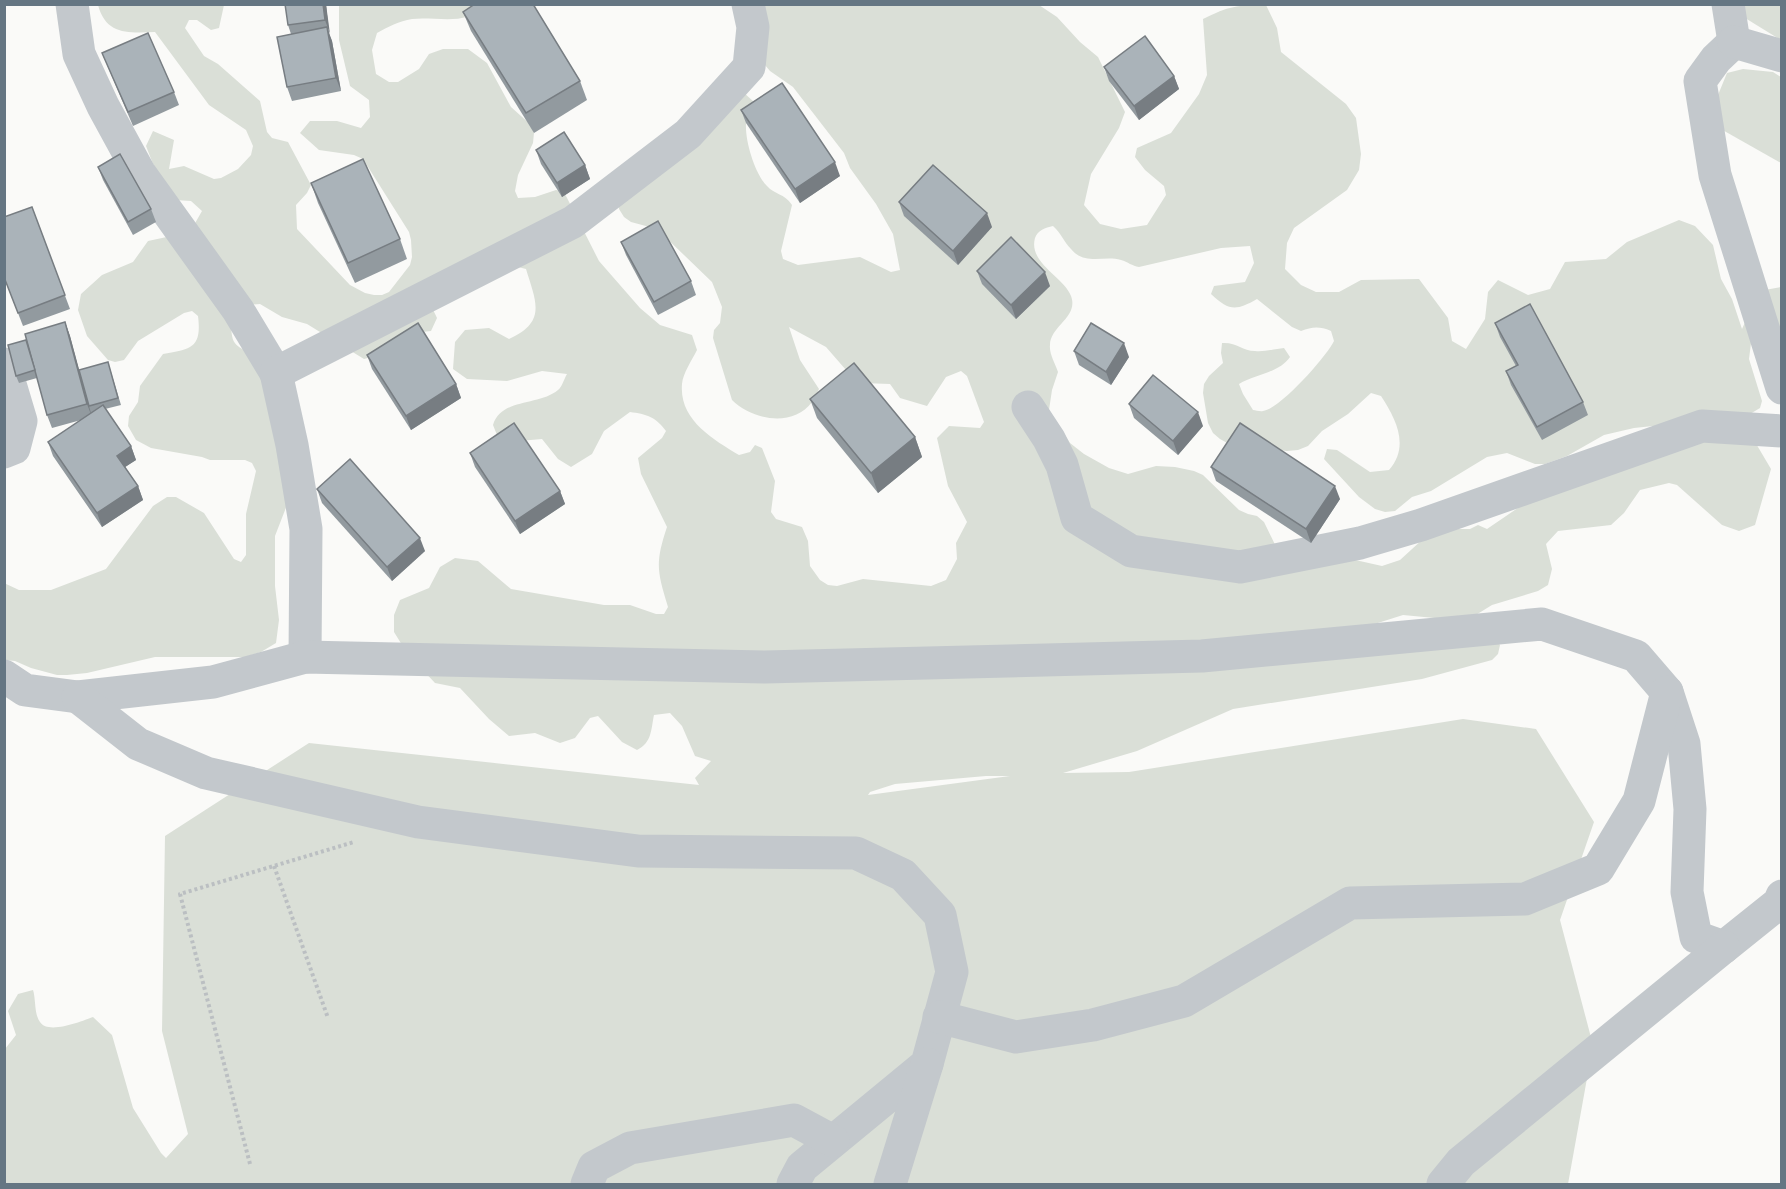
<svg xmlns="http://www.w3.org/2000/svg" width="1786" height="1189" viewBox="0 0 1786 1189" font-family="Karla,sans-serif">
<rect width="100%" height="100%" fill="#fafaf8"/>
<!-- green -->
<g fill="#dadfd7" fill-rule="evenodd">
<path d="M98,5h126l-5,23 -8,2 -14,-10h-8l-4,8 19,28 14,8 42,37 7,31 5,6 16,4 23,43 -4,8 -11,12 1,24 53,56 15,8 9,2h8l7,-3 21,-27 2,-8 -1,-17 -2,-8 -46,-73 -9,-4 -35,-5 -19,-17 10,-12h27l24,7 9,-11 -1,-17 -19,-14 -11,-46v-35h144c-14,22 -48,11 -71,14 -13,2 -24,8 -35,14l-5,17 4,24 13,8h9l21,-13 10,-15 14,-5h25l19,14 24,44 20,18 3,8 -1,10 -15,32 -3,16 3,7 17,-1 21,-7 8,2 35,69 41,47 20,17 32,10 5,15c-5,10 -14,23 -15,34 -3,36 31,55 57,71l11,-3 5,-7 7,3 13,33 -4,31 5,7 26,8 6,14 2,25 10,14 8,5 9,1 26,-7 68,7 15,-6 11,-21 -1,-16 11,-21 -19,-36 -11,-48 12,-12 31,2 4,-6 -17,-46 -6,-5 -15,6 -19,29 -27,-8 -10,-14 -29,-1 -8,-5 -27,-31 -37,-20 11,33 19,29c-2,4 -4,9 -7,13 -19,26 -60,18 -80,-2l-19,-62 1,-8 6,-7 2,-16 -10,-25 -55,-53 -26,-7 -7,-5 -5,-8 -1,-10 125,-107 11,10c-3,7 -7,15 -8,22 -1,17 9,50 21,62 8,9 17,7 25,19l-11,46 2,8 15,6 62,-8 31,15 9,-2 -7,-36 -17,-30 -26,-36 -6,-15 -51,-66 -23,-16 -28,-33 1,-33h296l18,12 23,25 18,15 27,55 -6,16 -28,46 -7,31 16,19 21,5 26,-4 19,-30 -2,-9 -19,-16 -10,-13 2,-9 34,-15 28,-39 8,-19 -4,-56c26,-13 34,-14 63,-14l11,23 4,24 65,52 10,14 5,36 -2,16 -12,20 -53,38 -7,15 -2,26 16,16 15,7h23l22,-12 58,-1 29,39 4,23 14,8 19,-30 3,-27 10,-12 30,15 22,-6 15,-27 41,-3 21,-17 52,-22 16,6 18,19 8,34 11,20 10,30 17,-38 22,-4v100l-30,-44 -2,16 13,42 -2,7 -15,9v8l26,44 -16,56 -16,6 -17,-6 -45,-40 -8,-2 -29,7 -16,23 -13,12 -53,6 -12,13 6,25 -4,16 -10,6 -46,14 -26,16 -63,-6 -41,13 129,5 9,12 -2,9 -6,6 -70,19 -189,30 -96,42 -74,22 66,-1 334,-53 73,10 58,93 -34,98 33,125 -25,139h-1563v-135l11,-14 -8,-24 10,-17 15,-4c3,9 1,24 7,32 8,13 42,-1 53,-5l19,18 21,73 28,45 5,5 22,-24 -26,-103 3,-195 144,-93 390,42 -4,-7 16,-17 -16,-5 -13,-30 -12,-13 -16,2c-3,14 -2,28 -17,35l-15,-8 -24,-26 -8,2 -15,20 -15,5 -25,-10 -26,3 -20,-17 -29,-31 -25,-5 -28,-30 -13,-21v-17l6,-15 29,-12 11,-21 15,-9 23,3 33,28 93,16h26l26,9h8l4,-7c-11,-36 -13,-44 -1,-80l-26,-53 -3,-16 24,-20 4,-7c-10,-14 -20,-17 -36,-19l-26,19 -12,23 -21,13 -13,-8 -16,-20 -35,3 -8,-2 -6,-15c8,-27 46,-19 65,-35 4,-3 6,-11 9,-16l-25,-3 -35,10 -40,-2 -14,-10 2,-27 10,-12 24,-2 20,11c38,-17 27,-37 17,-70l-8,-2 -91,30 10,21 -6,13 -18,2 -21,19 -28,7 -57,-35 -25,-7 -22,-13 -16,1 -13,11c0,31 2,29 29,41l27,148 -12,31v50l4,34 -3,23 -15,9 -16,5h-90l-68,16 -20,2h-10l-26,-7 -16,-7 -10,-1 -1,-77 15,7h32l55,-21 47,-63 14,-9h9l28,16 30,46 7,3 5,-7v-41l10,-43 -4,-8 -7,-3h-35l-8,-3 -51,-9 -15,-8 -8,-14 1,-10 9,-14 2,-16 23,-32c28,-5 39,-6 35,-38l-6,-5 -8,2 -46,28 -14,19 -9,2 -7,-2 -21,-24 -9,-26 3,-16 21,-19 31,-13 15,-21 42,-9 12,-21 -11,-10 -16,-1 -22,-36 -7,-18 7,-15 21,9 -5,29 15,-3 30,13 7,-1 17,-9 13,-14 2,-9 -7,-16 -37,-25 -54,-73c-27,1 -49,3 -57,-27zM1053,226c8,7 11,16 18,23 14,17 33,6 50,11 7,2 11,6 18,7l82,-19 29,-2 4,17 -9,19 -31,4 -3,8c18,17 25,17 46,5l35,28 9,4c11,-4 18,-5 30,0l3,10c-7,15 -55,69 -71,70 -3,1 -7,-1 -10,-1l-10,-16 -4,-10c17,-10 40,-11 51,-27l-6,-9c-9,1 -20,4 -29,3 -13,0 -18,-9 -33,-8l-1,10 2,10 -14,13 -5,8 -1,9 5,30 5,10 7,6 9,5 58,7 11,-1 10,-4 14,-15 26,-17 23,-21 10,3c15,23 29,50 8,74l-19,2 -33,-22 -10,-1 -3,10 35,38 16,12 10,3 10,-1 17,-14 19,-6 56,-34 20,-4 28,11h10l22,-8 37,-21 30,-7 19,-2 9,2 -131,71 -44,30 -9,-4 -8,4h-19l-28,10 -23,21 -18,6 -40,-9h-61l-17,-35 -7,-6 -9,-2 -9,-4 -36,-35 -9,-4 -19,-4 -19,-1 -28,8 -19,-6 -25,-14 -14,-11 -21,-33 3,-20 6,-18c-3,-9 -9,-18 -8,-27 0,-19 29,-28 21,-49 -7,-19 -43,-33 -36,-58 3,-8 10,-10 18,-12zM986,776h24l-142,19 2,-3 25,-8z"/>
<polygon points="1724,5 1781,5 1781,40"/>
<polygon points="1743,69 1773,72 1781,77 1781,163 1719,128 1718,95 1727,73"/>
</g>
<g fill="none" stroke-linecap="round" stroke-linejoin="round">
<!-- path -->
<g stroke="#bbbfc2" stroke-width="4" stroke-dasharray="3 3" stroke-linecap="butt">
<polyline points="274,866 328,1018"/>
<polyline points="250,1164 180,894 354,842"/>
</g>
<!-- minor -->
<g stroke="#c3c8cc" stroke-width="33">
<polyline points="72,4 79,54 103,106 139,172 238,310 276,373"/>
<polyline points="1728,4 1734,42"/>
<polyline points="1734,42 1716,59 1700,81 1715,175 1782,388"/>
<polyline points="1734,42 1782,56"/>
<polyline points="4,364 21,421 14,448 4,452"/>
<polyline points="1028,407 1049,439 1062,465 1077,518 1131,551 1240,567 1360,543 1421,525 1702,426 1782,431"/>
<polyline points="305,657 306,529 292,445 276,373 573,222 688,134 749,67 753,27 748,4"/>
<polyline points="4,676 25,690 78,697 213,682 305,657 765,667 1202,656 1542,624 1636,656 1667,692 1684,744 1690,809 1687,892 1696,937 1724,947 1779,903 1782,896"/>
<polyline points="78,697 138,744 206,773 418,822 638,851 856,853 903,875 940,915 952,972 927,1064 802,1167 793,1184"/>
<polyline points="939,1017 1016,1037 1093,1025 1184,1001 1350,903 1525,899 1598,869 1639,801 1667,692"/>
<polyline points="587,1184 594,1167 630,1148 794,1120 833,1141"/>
<polyline points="890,1184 927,1064"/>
<polyline points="1443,1184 1461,1162 1724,947"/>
</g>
</g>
<!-- wall -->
<g fill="#929a9f">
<polygon points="326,4 329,34 332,41 341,91 292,101 287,87 291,34 288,25"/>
<polygon points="463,12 580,81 587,100 534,133 471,31"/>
<polygon points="102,53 174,92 179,105 133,126"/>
<polygon points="1104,67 1174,76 1179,89 1139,120 1109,81"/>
<polygon points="741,110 840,176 800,203 746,123"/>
<polygon points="536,150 585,165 590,179 562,197 541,164"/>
<polygon points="98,167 151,209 156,222 133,235 103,180"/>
<polygon points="311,183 400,239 407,259 355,283 318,203"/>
<polygon points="899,202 992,227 958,265 904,216"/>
<polygon points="32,207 70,309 23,326 4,277"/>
<polygon points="621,242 691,281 696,295 658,315 626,255"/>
<polygon points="977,271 1050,286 1016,319 982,284"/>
<polygon points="65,322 70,336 79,370 108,362 121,405 105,409 131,446 136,460 125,467 138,486 143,500 102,527 53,456 48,442 81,420 52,428 47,415 37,378 19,383 16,376 26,340"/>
<polygon points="1495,323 1583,402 1588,415 1542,440 1511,385 1506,371 1516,366 1500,337"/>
<polygon points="1074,351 1129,357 1111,385 1079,365"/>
<polygon points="367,355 456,384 461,398 411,430 372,369"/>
<polygon points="810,399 915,437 922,457 878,493 817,418"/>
<polygon points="1129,404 1203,426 1178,455 1134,418"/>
<polygon points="470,453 560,491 565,504 520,534 475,467"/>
<polygon points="1211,467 1340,499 1311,543 1216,481"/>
<polygon points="317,489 425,551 392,581 322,503"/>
</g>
<!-- shaded-wall -->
<g fill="#777d82">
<polygon points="323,4 326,4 330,34 325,20"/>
<polygon points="327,27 332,41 341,91 336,78"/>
<polygon points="1174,76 1179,89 1139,120 1134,106"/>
<polygon points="835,162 840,176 800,203 795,189"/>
<polygon points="585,165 590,179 562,197 557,183"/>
<polygon points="987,213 992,227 958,265 953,251"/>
<polygon points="1045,272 1050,286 1016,319 1011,305"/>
<polygon points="65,322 70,336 92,417 87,404"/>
<polygon points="1124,343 1129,357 1111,385 1106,372"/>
<polygon points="456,384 461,398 411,430 406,416"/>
<polygon points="1198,412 1203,426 1178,455 1173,441"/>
<polygon points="915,437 922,457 878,493 871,473"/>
<polygon points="131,446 136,460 122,469 117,456"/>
<polygon points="138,486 143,500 102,527 97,513"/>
<polygon points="1335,486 1340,499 1311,543 1306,529"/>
<polygon points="560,491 565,504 520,534 515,521"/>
<polygon points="420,538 425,551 392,581 387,567"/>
</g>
<!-- building -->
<g fill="#aab3b9" stroke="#777d82" stroke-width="1.5">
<polygon points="285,4 323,4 325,20 288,25"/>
<polygon points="475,4 533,4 580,81 526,113 463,12"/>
<polygon points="327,27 336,78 287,87 277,37"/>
<polygon points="148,33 174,92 128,112 102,53"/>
<polygon points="1145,36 1174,76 1134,106 1104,67"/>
<polygon points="782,83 835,162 795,189 741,110"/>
<polygon points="564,132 585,165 557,183 536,150"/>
<polygon points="120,154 151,209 128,222 98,167"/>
<polygon points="363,159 400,239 348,263 311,183"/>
<polygon points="933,165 987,213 953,251 899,202"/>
<polygon points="32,207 65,295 18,313 4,277 4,217"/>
<polygon points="658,221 691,281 654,302 621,242"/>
<polygon points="1011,237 1045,272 1011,305 977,271"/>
<polygon points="1530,304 1583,402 1537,427 1506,371 1518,365 1495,323"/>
<polygon points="65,322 87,404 47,415 25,334"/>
<polygon points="418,323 456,384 406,416 367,355"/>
<polygon points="1091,323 1124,343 1106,372 1074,351"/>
<polygon points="26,340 35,370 16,376 8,345"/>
<polygon points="108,362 118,398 89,406 79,370"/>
<polygon points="854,363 915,437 871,473 810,399"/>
<polygon points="1153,375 1198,412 1173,441 1129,404"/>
<polygon points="103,405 131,446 117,456 138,486 97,513 48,442"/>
<polygon points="514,423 560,491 515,521 470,453"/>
<polygon points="1240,423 1335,486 1306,529 1211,467"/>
<polygon points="350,459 420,538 387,567 317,489"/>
</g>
<!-- border -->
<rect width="1786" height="1189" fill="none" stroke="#657683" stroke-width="12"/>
</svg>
